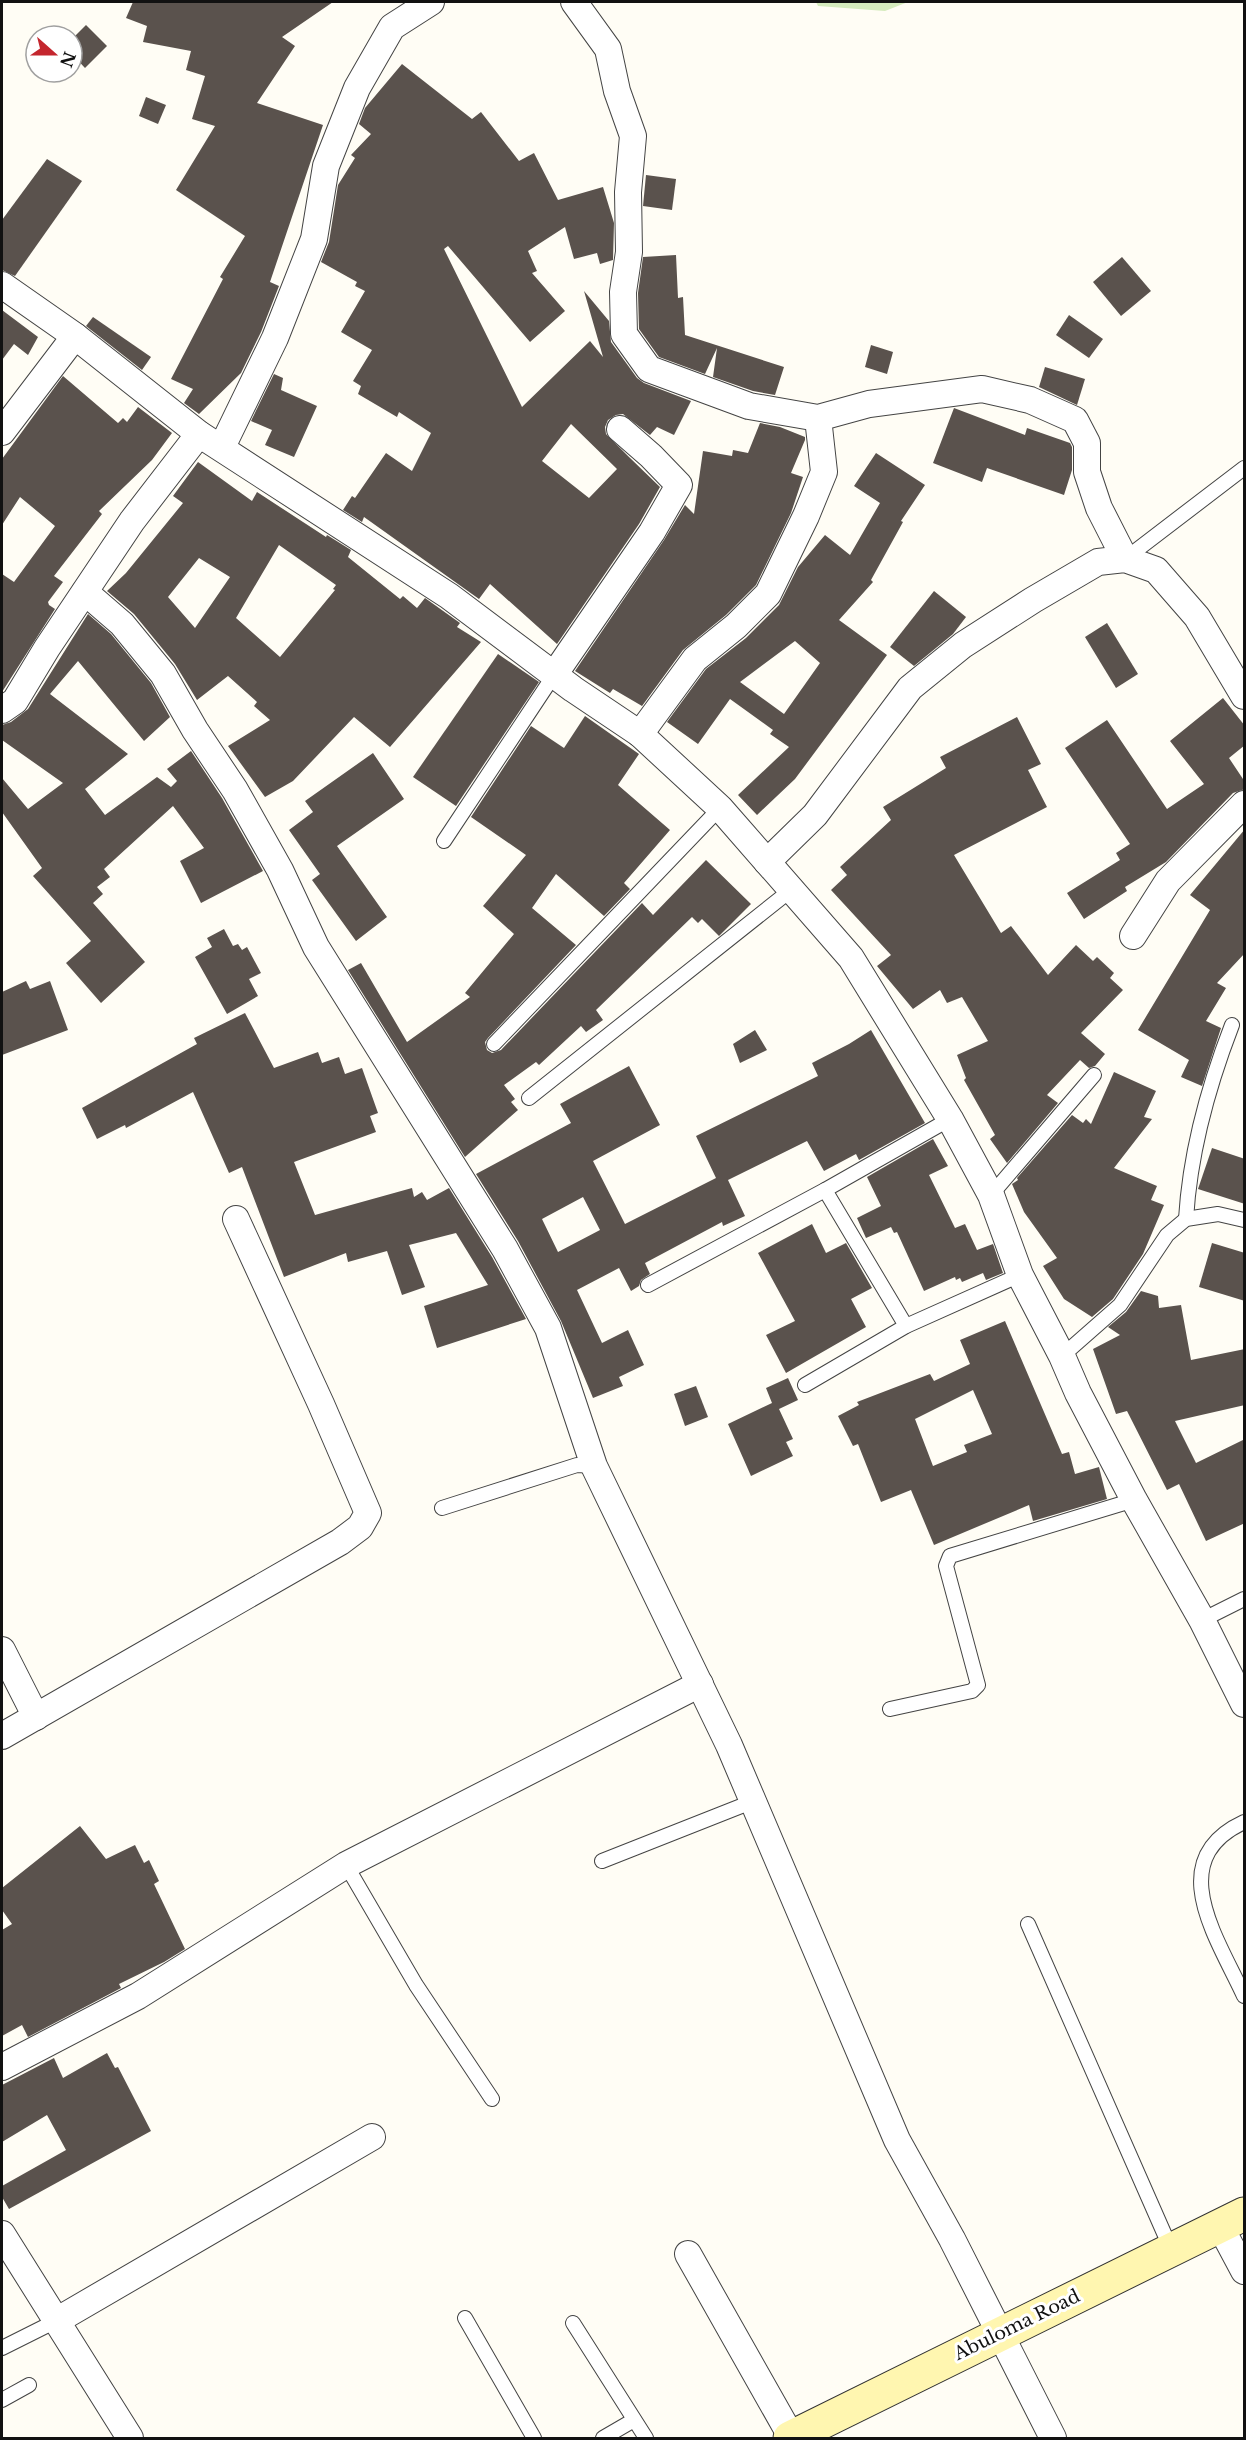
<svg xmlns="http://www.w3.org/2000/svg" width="1246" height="2440" viewBox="0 0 1246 2440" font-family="'Libre Baskerville',serif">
<rect width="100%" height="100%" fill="#fffdf5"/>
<!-- green -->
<polygon fill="#d5ebbd" points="816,2 908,2 885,11 818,6"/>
<!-- building -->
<g fill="#5a524d" fill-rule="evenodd">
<polygon points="133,2 333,2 282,37 295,46 257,103 323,125 270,282 279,286 261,332 241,373 199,414 184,403 193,389 171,379 223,279 220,277 245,236 176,190 215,126 192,119 205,76 186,70 191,51 143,42 147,26 126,18"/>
<polygon points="86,25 107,46 85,68 72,54 72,39"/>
<path d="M402,64l70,55 9,-7 38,49 15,-8 24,47 45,-13 11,36 -1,37 -13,4 -3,-11 -23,6 -9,-32 -37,24 9,20 -5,2 33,38 -35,31 -82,-96 -4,3 78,158 68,-66 13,16 -19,-66 25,30 2,21 26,36 7,5 47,18 -17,34 -17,-8 -7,8 -27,-21 -7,1 -8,5 -3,7 1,7 23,23 -6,6 6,-6 31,30 -21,37 -82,120 -67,-60 -11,15 -115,-82 -2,5 -19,-12 9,-14 3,2 31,-45 26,18 19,-38 -32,-21 -2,5 -39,-23 3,-8 -8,-5 19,-31 -31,-18 24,-41 -10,-5 2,-4 -36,-20 8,-20 9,-57 17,-27 -4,-3 20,-21 -12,-10 6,-16zM571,424l46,45 -28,29 -47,-37z"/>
<polygon points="146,97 166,105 158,124 139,116"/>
<polygon points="47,159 82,181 15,276 2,270 2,220"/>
<polygon points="646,175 676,179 672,210 643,206"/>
<polygon points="676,255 678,298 683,297 685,335 784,367 775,395 753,391 713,377 717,348 705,374 659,357 639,329 638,293 643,257"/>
<polygon points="1122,257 1151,291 1121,316 1093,282"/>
<polygon points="2,310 38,337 28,355 14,344 2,360"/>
<polygon points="1069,315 1103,339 1089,358 1056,335"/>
<polygon points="93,317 151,357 142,370 86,326"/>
<polygon points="871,345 893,352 887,374 865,367"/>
<polygon points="1045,367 1085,379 1077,405 1039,387"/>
<polygon points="274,374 283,378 281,390 317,406 294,457 265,445 272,430 251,421"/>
<polygon points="63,376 118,423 123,418 127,422 138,407 172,433 152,460 99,511 102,514 54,576 63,582 48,602 49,605 55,609 2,692 2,574 14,582 55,526 20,497 2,525 2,459"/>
<polygon points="954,408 1025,435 1027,428 1070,443 1072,447 1072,470 1064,495 987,468 982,482 933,463"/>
<polygon points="760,423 780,427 805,437 805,440 791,473 803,477 791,513 756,585 726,615 683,650 642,706 613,689 610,693 575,671 664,540 685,505 694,514 703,451 732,456 733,450 748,453"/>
<path d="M876,453l49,32 -24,36 2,1 -32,58 2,2 -34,38 48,35 -92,124 -38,36 -19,-20 51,-48 -19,-13 3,-4 -43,-31 -32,45 -31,-22 39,-53 40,-31 33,-33 19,-38 27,-32 25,20 30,-52 -26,-17zM795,641l25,22 -36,51 -44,-32z"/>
<path d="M198,462l54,39 5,-9 69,45 1,-2 24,15 -3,7 52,42 3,-3 14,12 8,-10 35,25 -3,4 24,15 -91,105 -36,-30 -61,64 -28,16 -37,-51 42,-26 -16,-14 3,-4 -29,-26 -31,24 -22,-36 -41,-50 -27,-23 19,-18 57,-70 -10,-7zM279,545l57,40 -3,4 2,1 -55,67 -44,-39zM199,558l31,19 -35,51 -27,-31z"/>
<polygon points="934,591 966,617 953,634 914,666 890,647"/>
<polygon points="88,614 111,634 151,683 170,717 144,741 78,661 50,694 128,754 85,789 105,815 157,777 171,787 177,781 167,769 191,751 222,798 263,871 201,903 180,861 204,848 173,806 104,869 110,877 97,887 103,894 93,903 145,962 101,1003 66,963 91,941 33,876 42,868 2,812 2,778 28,809 63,783 2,740 2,725 11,722 28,709"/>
<polygon points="1107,623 1138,674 1116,688 1085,637"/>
<polygon points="498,654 539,682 456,806 413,777"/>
<polygon points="1223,698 1245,726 1245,745 1229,758 1245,782 1245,789 1233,793 1166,862 1125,887 1127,891 1084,919 1067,893 1120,860 1116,853 1130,844 1065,748 1107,720 1167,809 1204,784 1170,741"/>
<polygon points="585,716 639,754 618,785 670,830 624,883 630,889 604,916 556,874 532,908 576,945 488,1038 485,1042 487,1050 492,1053 501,1050 642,903 653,915 706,860 751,904 719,936 702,919 698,923 692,917 596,1010 603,1020 586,1032 581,1026 539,1065 536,1062 504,1085 515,1099 511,1102 518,1110 465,1157 348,970 361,963 407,1042 470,997 465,993 514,934 483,906 526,855 471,817 531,726 564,748"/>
<polygon points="1017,717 1041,764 1028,770 1047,807 954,855 1001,933 1011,926 1048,975 1076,945 1093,961 1097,957 1114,973 1110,978 1123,990 1081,1033 1105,1054 1095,1066 1089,1068 1080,1060 1047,1095 1058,1103 1007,1163 990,1139 995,1135 964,1080 966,1078 957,1055 988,1041 962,997 947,1003 940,990 913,1009 877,966 891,955 831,890 847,875 840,867 891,820 883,807 946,768 940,757"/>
<polygon points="373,753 404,799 337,846 387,917 356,941 312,880 320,874 289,830 313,812 305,801"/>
<polygon points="1245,829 1245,953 1217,983 1226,988 1206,1021 1221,1028 1202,1086 1181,1077 1189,1060 1138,1030 1210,910 1190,895"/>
<polygon points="224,929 233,946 238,944 242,950 247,947 261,973 249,979 258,996 227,1014 195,957 212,947 207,938"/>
<polygon points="26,981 30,989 50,981 68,1030 2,1055 2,992"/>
<polygon points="245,1013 274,1068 318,1052 322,1063 339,1057 345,1074 362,1068 378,1113 370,1116 376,1132 294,1162 315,1215 412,1188 414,1197 422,1192 427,1200 449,1188 492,1257 526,1319 437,1348 424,1306 488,1285 456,1233 409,1245 425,1287 402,1295 387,1251 348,1262 346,1253 284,1277 242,1167 229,1173 193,1092 126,1128 125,1125 97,1139 82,1108 197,1044 194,1038"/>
<polygon points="755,1030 767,1050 740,1063 733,1044"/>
<path d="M871,1030l54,93 -66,37 -3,-6 -32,17 -17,-30 -79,39 17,36 -22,10 -1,-4 -77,41 5,11 -9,6 -2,6 -8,5 -12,-23 -42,22 25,53 26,-13 16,35 -25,12 4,9 -30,12 -32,-77 -43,-80 -42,-67 95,-51 -11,-19 69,-38 31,59 -67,36 32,63 91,-46 -20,-42 122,-60 -6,-13 37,-19zM583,1197l17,33 -42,22 -16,-33z"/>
<polygon points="1114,1072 1156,1091 1144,1117 1152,1119 1114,1168 1157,1186 1151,1200 1164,1205 1143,1254 1113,1299 1092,1317 1064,1299 1043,1266 1057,1258 1024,1212 1012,1184 1018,1180 1017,1178 1072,1115 1083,1123 1086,1119 1091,1124"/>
<polygon points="933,1139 948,1166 929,1175 955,1228 965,1224 977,1250 993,1244 1003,1273 986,1280 983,1273 962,1282 960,1278 956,1280 955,1277 924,1291 897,1232 894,1233 891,1227 866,1238 857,1218 881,1206 867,1177"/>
<polygon points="1212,1148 1245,1159 1245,1204 1198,1189"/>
<polygon points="812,1224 826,1253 846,1243 872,1288 851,1299 866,1327 786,1373 766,1335 795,1321 758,1253"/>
<polygon points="1212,1243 1245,1253 1245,1301 1199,1287"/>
<polygon points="1141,1291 1158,1296 1159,1308 1181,1305 1191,1360 1245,1349 1245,1405 1175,1421 1196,1463 1245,1439 1245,1523 1206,1541 1179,1484 1167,1490 1127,1411 1116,1414 1093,1349 1120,1335 1108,1327 1126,1312"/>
<path d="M1005,1321l57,133 7,-2 6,22 24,-7 8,32 -74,22 -4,-16 -95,40 -23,-55 -30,12 -23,-58 -5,2 -15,-30 21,-11 -2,-3 73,-28 4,7 36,-17 -10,-24zM973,1390l19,44 -28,11 3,7 -34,14 -18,-47z"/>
<polygon points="788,1378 798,1400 779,1409 793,1439 786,1442 793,1456 751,1476 728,1424 772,1403 766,1388"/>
<polygon points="696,1386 708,1417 685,1426 674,1394"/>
<polygon points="80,1826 106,1859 135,1845 144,1863 149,1860 159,1881 154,1884 185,1949 164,1962 119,1984 121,1988 28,2037 22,2025 2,2036 2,1930 12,1924 2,1910 2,1888"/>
<polygon points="107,2053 115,2068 118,2067 151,2131 9,2209 2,2197 2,2186 66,2150 47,2115 2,2142 2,2085 54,2058 63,2078"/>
</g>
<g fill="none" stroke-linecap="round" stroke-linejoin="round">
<defs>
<g id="lane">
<polyline points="1125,559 1244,468"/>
<polyline points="444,841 554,675"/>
<polyline points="494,1044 720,808"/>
<polyline points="529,1098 791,890"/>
<polyline points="825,1190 906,1326"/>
<polyline points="991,1195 1094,1075"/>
<path d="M1186,1219c4,-67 22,-132 46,-194"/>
<polyline points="648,1285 825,1190 950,1119"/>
<polyline points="1062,1356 1120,1305 1167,1235 1186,1219 1218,1214 1244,1220"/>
<polyline points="805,1385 906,1326 1020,1275"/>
<polyline points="442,1508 577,1465 594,1466"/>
<polyline points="1202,1620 1244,1599"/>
<polyline points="890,1709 972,1691 978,1685 946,1566 950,1556 1134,1500"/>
<path d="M1244,1822c-82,38 -26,117 0,174"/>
<polyline points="602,1861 754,1801"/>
<polyline points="346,1865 416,1985 492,2099"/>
<polyline points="1028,1924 1171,2249"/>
<polyline points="465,2318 534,2438"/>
<polyline points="573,2323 646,2438"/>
<polyline points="2,2348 56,2321"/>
<polyline points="2,2400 29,2385"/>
<polyline points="603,2438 634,2420"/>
</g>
<g id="street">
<polyline points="574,2 608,49 617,91 633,136 628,192 629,252 623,292 624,334 649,369 749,406 818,418 869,404 982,389 1030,400 1075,420 1087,443 1087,472 1099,508 1125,559"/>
<polyline points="2,285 75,336 199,434 449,596 573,689 640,734 720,808 851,958 950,1119 991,1195 1020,1275 1062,1356 1078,1393 1134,1500 1202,1620 1244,1704"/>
<polyline points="2,432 75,336"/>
<polyline points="222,447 275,338 314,239 326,166 357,88 392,27 431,2"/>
<polyline points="85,592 122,624 163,674 195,730 235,790 280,870 316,947 505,1249 548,1328 594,1466 729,1745 897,2140 952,2239 1053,2438"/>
<polyline points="554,675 652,532 679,485 651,456 620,429"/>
<polyline points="2,710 15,701 47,648 132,521 199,434"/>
<polyline points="640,734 695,659 736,626 768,594 806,516 824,472 818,418"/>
<polyline points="767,862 815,815 910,688 963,645 1033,600 1098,562 1125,559 1156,570 1197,617 1244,696"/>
<polyline points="1133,936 1168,881 1244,804"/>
<polyline points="2,1650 36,1717"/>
<polyline points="2,1736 340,1542 360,1527 368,1513 321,1404 236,1219"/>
<polyline points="2,2067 138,1996 346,1865 700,1684"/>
<polyline points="1220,2226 1244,2271"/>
<polyline points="2,2234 130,2438"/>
<polyline points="688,2254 792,2438"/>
<polyline points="56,2321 372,2137"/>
</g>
<polyline id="secondary" points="790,2438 1244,2214"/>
</defs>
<!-- lane casing -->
<use href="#lane" stroke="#444" stroke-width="16"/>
<!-- street casing -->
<use href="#street" stroke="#444" stroke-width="28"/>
<!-- secondary casing -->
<use href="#secondary" stroke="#333" stroke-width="35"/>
<!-- lane -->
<use href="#lane" stroke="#fff" stroke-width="14"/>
<!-- street -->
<use href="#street" stroke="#fff" stroke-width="26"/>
<!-- secondary -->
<use href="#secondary" stroke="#fff6b0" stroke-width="33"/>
</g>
<g text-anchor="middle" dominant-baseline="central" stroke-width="6" stroke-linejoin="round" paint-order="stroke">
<!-- street labels -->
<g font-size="18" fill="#111" stroke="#fff">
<text transform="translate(1017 2325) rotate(-26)">Abuloma Road</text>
</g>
</g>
<!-- border -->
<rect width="1246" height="2440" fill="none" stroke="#111111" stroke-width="6"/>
<!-- north arrow -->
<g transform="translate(54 54) rotate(111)"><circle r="28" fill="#ffffff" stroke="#a0a0a0" stroke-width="1.5"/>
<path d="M0-4.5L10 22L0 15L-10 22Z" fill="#c4262e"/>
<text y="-9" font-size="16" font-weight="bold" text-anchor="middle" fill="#111111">N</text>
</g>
</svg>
